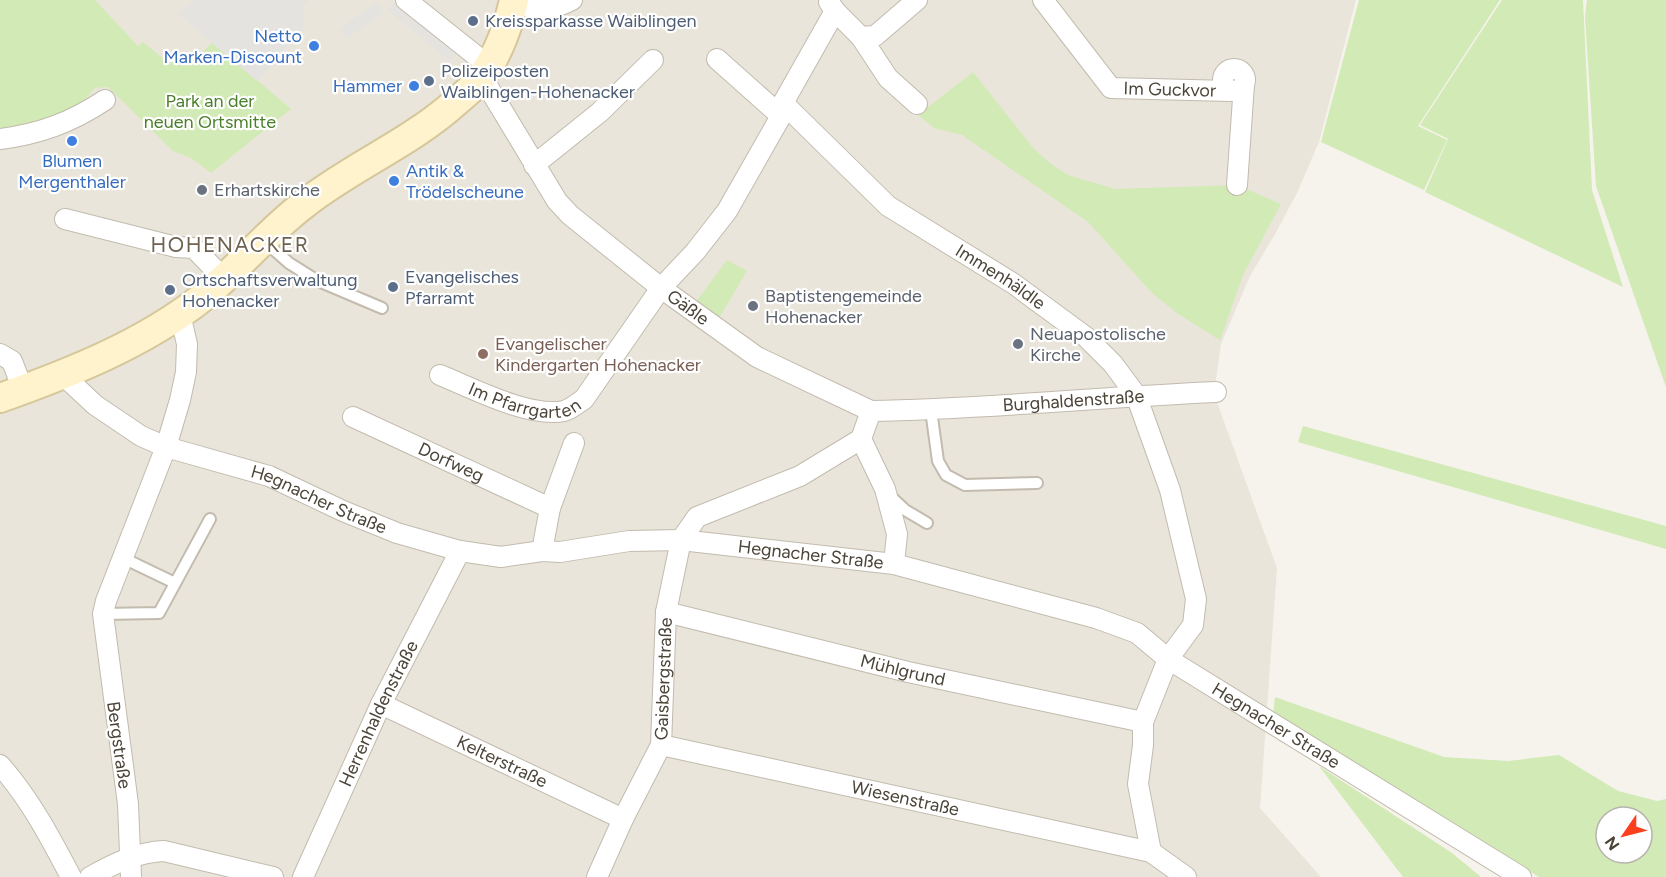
<svg xmlns="http://www.w3.org/2000/svg" width="1666" height="877" viewBox="0 0 1666 877" font-family="Figtree,sans-serif">
<rect width="100%" height="100%" fill="#f6f3ec"/>
<!-- residential -->
<polygon fill="#eae5da" points="0,0 1356,0 1319,142 1297,193 1274,236 1250,276 1221,344 1214,394 1277,568 1260,808 1321,877 0,877"/>
<!-- green -->
<g fill="#d2eab5" fill-rule="evenodd">
<polygon points="0,0 95,0 138,46 143,42 170,64 178,55 191,66 212,42 291,109 211,173 191,158 173,151 108,87 95,88 76,110 0,135"/>
<polygon points="1359,0 1500,0 1418,126 1447,140 1424,190 1321,142"/>
<polygon points="1502,0 1583,0 1592,190 1623,287 1425,192 1448,139 1420,125"/>
<polygon points="1587,0 1666,0 1666,387 1596,186 1585,17"/>
<polygon points="973,72 1034,149 1051,164 1068,175 1115,189 1237,185 1281,204 1243,275 1220,340 1178,314 1152,293 1088,222 962,135 934,128 918,115"/>
<polygon points="727,260 747,271 716,323 693,306"/>
<polygon points="1303,426 1666,526 1666,549 1298,442"/>
<path d="M1275,697l169,60 64,4 51,-6 59,36 39,10 9,-2v78h-127l-266,-160zM1606,817h36v36h-36z"/>
<polygon points="1319,766 1452,853 1481,877 1403,877"/>
</g>
<!-- parking -->
<g fill="#e5e3e0">
<polygon points="194,0 309,0 304,4 304,29 257,81 178,14"/>
<polygon points="396,1 457,53 450,61 388,10"/>
<polygon points="377,2 384,12 346,39 339,29"/>
</g>
<g fill="none" stroke-linecap="round" stroke-linejoin="round">
<defs>
<g id="lane">
<polyline points="263,240 289,263 316,280 382,308"/>
<polyline points="931,410 938,461 946,475 965,485 1037,483"/>
<polyline points="891,497 905,510 927,523"/>
<polyline points="123,558 175,583"/>
<polyline points="103,614 159,613 210,519"/>
</g>
<g id="street">
<polyline points="406,0 489,66"/>
<path id="s1" d="M1043,0l68,88 119,3"/>
<polyline points="829,2 835,11 861,37 875,36 917,0"/>
<path d="M514,4c24,5 35,8 58,-4"/>
<polyline points="861,37 888,78 917,104"/>
<polyline points="717,59 781,116"/>
<circle cx="1234" cy="80" r="11"/>
<path id="s2" d="M482,77l75,124 13,14 91,73 96,69 114,54"/>
<path id="s3" d="M783,103l105,103 126,78 72,53 27,27 23,31 34,95 26,109 -3,26 -25,34 -25,63v23l-5,39 13,68"/>
<path d="M0,139c40,-5 72,-17 105,-39"/>
<polyline points="534,165 600,112 653,60"/>
<polyline points="1237,185 1244,84"/>
<polyline points="65,219 176,247 194,248 223,278"/>
<polyline points="0,354 12,361 23,390"/>
<path id="s4" d="M62,374l33,31 46,31 25,11 103,29 74,35 54,22 63,18 41,6 41,-6 18,1 69,-11 52,-1 213,24 202,54 41,15 31,26 353,218"/>
<path id="s5" d="M440,375c32,13 89,43 124,36 7,-2 13,-7 20,-12l77,-111 34,-36 32,-41 54,-95 2,-13 52,-92"/>
<path id="s6" d="M353,417l197,91"/>
<polyline points="861,439 885,489 897,534 894,564"/>
<polyline points="542,551 550,508 574,443"/>
<path id="s7" d="M666,612l242,60 235,50"/>
<path id="s8" d="M381,704l242,115"/>
<path id="s9" d="M661,745l490,107 35,25"/>
<path d="M0,765c30,34 50,72 71,112"/>
<path d="M90,877c23,-13 47,-25 74,-26l109,26"/>
<polyline points="131,877 128,804 103,614 106,601 166,447 180,400 186,372 187,344 180,314"/>
<path id="s10" d="M303,877l78,-173 79,-153"/>
<path id="s11" d="M597,877l26,-58 38,-74 5,-133 15,-72 16,-23 103,-41 61,-37 10,-28c115,-2 230,-14 345,-19"/>
</g>
<path id="secondary" d="M0,398c70,-25 144,-54 203,-101 36,-29 66,-67 104,-95 48,-37 105,-60 150,-101 9,-8 20,-16 26,-26 15,-21 26,-50 31,-75"/>
</defs>
<!-- lane casing -->
<use href="#lane" stroke="#c2bbae" stroke-width="14"/>
<!-- street casing -->
<use href="#street" stroke="#c2bbae" stroke-width="22"/>
<!-- secondary casing -->
<use href="#secondary" stroke="#d6c79b" stroke-width="32"/>
<!-- lane -->
<use href="#lane" stroke="#fff" stroke-width="10"/>
<!-- street -->
<use href="#street" stroke="#fff" stroke-width="20"/>
<!-- secondary -->
<use href="#secondary" stroke="#fff3cd" stroke-width="28"/>
</g>
<!-- markers -->
<g fill="#5c6f8a" stroke="#fff" stroke-width="2">
<circle cx="473" cy="21" r="6"/>
<circle cx="429" cy="81" r="6"/>
<circle cx="393" cy="287" r="6"/>
<circle cx="170" cy="290" r="6"/>
</g>
<g fill="#3f7fe0" stroke="#fff" stroke-width="2">
<circle cx="314" cy="46" r="6"/>
<circle cx="414" cy="86" r="6"/>
<circle cx="72" cy="141" r="6"/>
<circle cx="394" cy="181" r="6"/>
</g>
<g fill="#6b7280" stroke="#fff" stroke-width="2">
<circle cx="202" cy="190" r="6"/>
<circle cx="753" cy="306" r="6"/>
<circle cx="1018" cy="344" r="6"/>
</g>
<circle fill="#8d6e63" stroke="#fff" stroke-width="2" cx="483" cy="354" r="6"/>
<g text-anchor="middle" dominant-baseline="central" stroke-width="4.5" stroke-linejoin="round" paint-order="stroke">
<!-- service labels -->
<g font-size="18" fill="#4e5e75" stroke="#fff" text-anchor="start">
<text x="485" y="21">Kreissparkasse Waiblingen</text>
<text x="441" y="71">Polizeiposten<tspan x="441" dy="21">Waiblingen-Hohenacker</tspan></text>
<text x="405" y="277">Evangelisches<tspan x="405" dy="21">Pfarramt</tspan></text>
<text x="182" y="280">Ortschaftsverwaltung<tspan x="182" dy="21">Hohenacker</tspan></text>
</g>
<!-- shop labels -->
<g font-size="18" fill="#366cbe" stroke="#fff" text-anchor="end">
<text x="302" y="36">Netto<tspan x="302" dy="21">Marken-Discount</tspan></text>
<text x="402" y="86">Hammer</text>
<text x="72" y="161" text-anchor="middle">Blumen<tspan x="72" dy="21">Mergenthaler</tspan></text>
<text x="406" y="171" text-anchor="start">Antik &amp;<tspan x="406" dy="21">Trödelscheune</tspan></text>
</g>
<!-- street labels -->
<g font-size="18" fill="#4b4439" stroke="#fff">
<text stroke="none"><textPath href="#s1" startOffset="170">Im Guckvor</textPath></text>
<text stroke="none"><textPath href="#s3" startOffset="280">Immenhäldle</textPath></text>
<text stroke="none"><textPath href="#s2" startOffset="314">Gäßle</textPath></text>
<text stroke="none"><textPath href="#s5" startOffset="90">Im Pfarrgarten</textPath></text>
<text stroke="none"><textPath href="#s11" startOffset="796">Burghaldenstraße</textPath></text>
<text stroke="none"><textPath href="#s6" startOffset="108">Dorfweg</textPath></text>
<text stroke="none"><textPath href="#s4" startOffset="290">Hegnacher Straße</textPath></text>
<text stroke="none"><textPath href="#s4" startOffset="794">Hegnacher Straße</textPath></text>
<text stroke="none"><textPath href="#s7" startOffset="244">Mühlgrund</textPath></text>
<text stroke="none"><textPath href="#s11" startOffset="213">Gaisbergstraße</textPath></text>
<text stroke="none"><textPath href="#s10" startOffset="180">Herrenhaldenstraße</textPath></text>
<text stroke="none"><textPath href="#s4" startOffset="1298">Hegnacher Straße</textPath></text>
<text transform="translate(119 745) rotate(82)">Bergstraße</text>
<text stroke="none"><textPath href="#s8" startOffset="134">Kelterstraße</textPath></text>
<text stroke="none"><textPath href="#s9" startOffset="250">Wiesenstraße</textPath></text>
</g>
<!-- park labels -->
<g font-size="18" fill="#4a7f2a" stroke="#fff">
<text x="210" y="101">Park an der<tspan x="210" dy="21">neuen Ortsmitte</tspan></text>
</g>
<!-- worship labels -->
<g font-size="18" fill="#5b616d" stroke="#fff" text-anchor="start">
<text x="214" y="190">Erhartskirche</text>
<text x="765" y="296">Baptistengemeinde<tspan x="765" dy="21">Hohenacker</tspan></text>
<text x="1030" y="334">Neuapostolische<tspan x="1030" dy="21">Kirche</tspan></text>
</g>
<!-- education labels -->
<g font-size="18" fill="#785e54" stroke="#fff" text-anchor="start">
<text x="495" y="344">Evangelischer<tspan x="495" dy="21">Kindergarten Hohenacker</tspan></text>
</g>
<!-- quarter labels -->
<g font-size="21" letter-spacing="1.5" fill="#6e6250" stroke="#fff">
<text x="230" y="244">HOHENACKER</text>
</g>
</g>
<!-- north arrow -->
<g transform="translate(1624 835) rotate(235)"><circle r="28" fill="#ffffff" stroke="#b7b4b0" stroke-width="1.5"/>
<path d="M0-4.5L10 22L0 15L-10 22Z" fill="#fc3f1d"/>
<text y="-9" font-size="16" font-weight="bold" text-anchor="middle" fill="#4b4439">N</text>
</g>
</svg>
